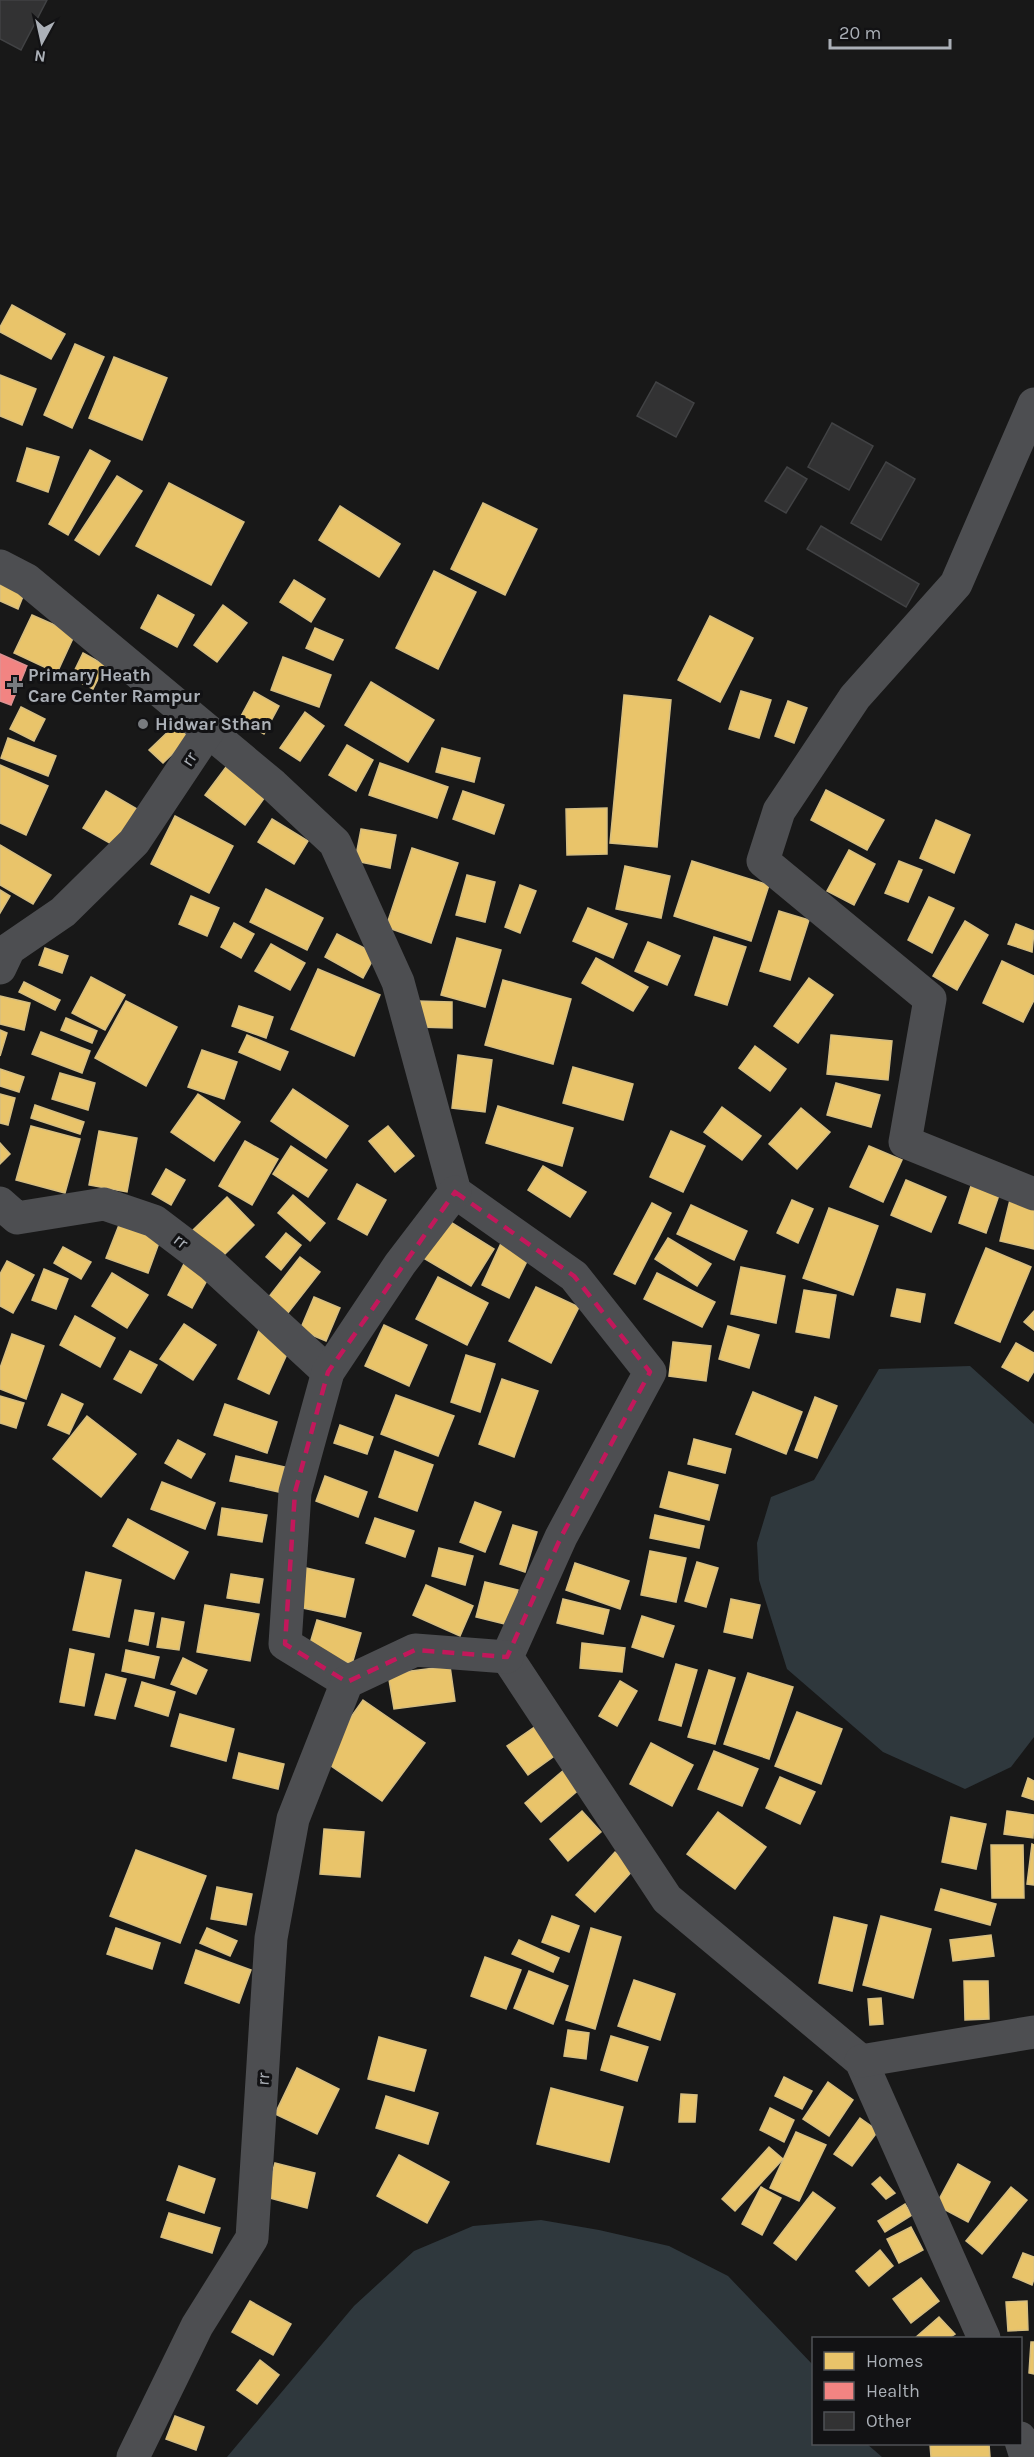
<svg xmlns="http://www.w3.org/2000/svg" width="1034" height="2457" viewBox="0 0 1034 2457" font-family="Karla,sans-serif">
<rect width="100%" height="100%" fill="#181818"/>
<!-- water -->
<g fill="#2f383d">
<polygon points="970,1366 1034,1424 1034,1737 1011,1767 965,1789 883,1752 787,1669 759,1580 757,1543 771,1497 814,1480 879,1369"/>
<polygon points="541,2220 599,2230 669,2246 728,2276 813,2365 814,2444 867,2444 882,2457 227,2457 354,2306 414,2251 473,2226"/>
</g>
<!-- homes -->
<g fill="#e9c46a" stroke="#d6be81" stroke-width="1.5">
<polygon points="12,305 65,334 51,359 0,332 0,327"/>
<polygon points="75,344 104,357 72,428 44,415"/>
<polygon points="114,357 167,378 142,440 89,418"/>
<polygon points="0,375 36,389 22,425 0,416"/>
<polygon points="27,448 59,457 48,492 17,481"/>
<polygon points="90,450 110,461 68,535 49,524"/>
<polygon points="117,476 142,491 99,555 75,540"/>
<polygon points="169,483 244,522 211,585 136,546"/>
<polygon points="483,503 537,529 505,595 451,569"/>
<polygon points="340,506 400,544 379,577 319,540"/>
<polygon points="434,571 476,592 438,669 396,648"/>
<polygon points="294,580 325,599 311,622 280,602"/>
<polygon points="0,583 24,594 18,609 0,601"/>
<polygon points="158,595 194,615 177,647 141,628"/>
<polygon points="223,605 247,623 217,662 194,645"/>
<polygon points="32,615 75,634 57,673 14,653"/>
<polygon points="710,616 753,638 720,702 678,680"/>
<polygon points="315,628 343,640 333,660 306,648"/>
<polygon points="83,653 105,665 93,689 71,678"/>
<polygon points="283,657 331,675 319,707 271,690"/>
<polygon points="371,682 434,720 408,762 345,725"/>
<polygon points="741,691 771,700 759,738 729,729"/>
<polygon points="254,692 279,706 264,734 239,720"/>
<polygon points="624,695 671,700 657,847 610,843"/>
<polygon points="788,701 807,708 794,743 775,736"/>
<polygon points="21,707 45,719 34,741 10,729"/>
<polygon points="305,712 324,726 300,761 280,748"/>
<polygon points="176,724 189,738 163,763 149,750"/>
<polygon points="8,738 56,756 48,776 1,758"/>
<polygon points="347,745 373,760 356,791 329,775"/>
<polygon points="442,748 480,758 474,782 436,772"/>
<polygon points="380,763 448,787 437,818 369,795"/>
<polygon points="0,765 48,786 26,835 0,823"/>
<polygon points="226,767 265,797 245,825 205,795"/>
<polygon points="826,790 884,820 867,850 811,820"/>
<polygon points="106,791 137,809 115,846 83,828"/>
<polygon points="463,791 504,805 494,834 453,819"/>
<polygon points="607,808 607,854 567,855 566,809"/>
<polygon points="175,816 233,846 209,893 151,864"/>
<polygon points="272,819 308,841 294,864 258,842"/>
<polygon points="936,820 970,835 954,873 920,858"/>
<polygon points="361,829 396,835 390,868 355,861"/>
<polygon points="0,845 51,875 33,904 0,885"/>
<polygon points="412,848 458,863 431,943 386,927"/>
<polygon points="849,850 875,864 854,905 827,891"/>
<polygon points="692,861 769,885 751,941 674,916"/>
<polygon points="899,861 922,870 908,902 885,893"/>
<polygon points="625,866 670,876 661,918 616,909"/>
<polygon points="467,875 495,882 485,922 456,915"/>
<polygon points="520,885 536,891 520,933 505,927"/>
<polygon points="266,889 323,918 307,950 250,922"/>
<polygon points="0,890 10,896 0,913"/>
<polygon points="191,896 219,908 207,936 179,924"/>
<polygon points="929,897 954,908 932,953 908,940"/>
<polygon points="588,908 627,924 613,958 573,941"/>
<polygon points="779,911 809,920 790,980 760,971"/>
<polygon points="965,921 988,935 957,990 933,976"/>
<polygon points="234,923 254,934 241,958 221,947"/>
<polygon points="1016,924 1034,931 1032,952 1008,944"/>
<polygon points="337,934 376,954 363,978 325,957"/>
<polygon points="714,937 746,947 727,1005 695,995"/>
<polygon points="457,938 501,950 485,1007 441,995"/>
<polygon points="648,942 680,956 667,985 635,971"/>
<polygon points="271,944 305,963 290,990 255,971"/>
<polygon points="45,948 68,956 62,973 39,965"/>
<polygon points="596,958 648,987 633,1011 582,983"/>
<polygon points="1002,961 1034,976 1034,1000 1023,1022 983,1003"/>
<polygon points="318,969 380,995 354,1056 291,1029"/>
<polygon points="91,977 125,995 105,1030 72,1013"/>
<polygon points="809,978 833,995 798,1043 774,1026"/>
<polygon points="503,980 571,999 553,1064 485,1045"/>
<polygon points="24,982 60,1000 55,1010 19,992"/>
<polygon points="0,996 30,1003 24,1030 0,1024"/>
<polygon points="126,1001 177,1027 146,1086 95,1058"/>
<polygon points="417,1001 452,1002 452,1028 417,1027"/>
<polygon points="239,1006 273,1017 266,1038 232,1026"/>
<polygon points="66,1018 97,1031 92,1043 61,1030"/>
<polygon points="0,1030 7,1033 0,1056"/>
<polygon points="41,1032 90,1051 82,1073 32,1054"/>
<polygon points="247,1035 288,1052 280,1070 239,1052"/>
<polygon points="831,1035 892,1041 888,1080 827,1074"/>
<polygon points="755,1046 786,1069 770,1091 739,1068"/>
<polygon points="202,1050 237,1062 224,1099 188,1087"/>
<polygon points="458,1055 492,1060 485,1112 452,1108"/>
<polygon points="573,1067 633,1084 623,1120 563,1103"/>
<polygon points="0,1069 24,1077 19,1092 0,1086"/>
<polygon points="60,1073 95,1083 88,1110 52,1099"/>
<polygon points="836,1083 880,1095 871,1127 827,1115"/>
<polygon points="293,1089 348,1126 326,1158 271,1121"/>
<polygon points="0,1094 15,1098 8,1125 0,1123"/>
<polygon points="198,1094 240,1122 214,1161 171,1132"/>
<polygon points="35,1105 84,1122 80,1134 31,1118"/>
<polygon points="498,1106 573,1128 562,1166 486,1143"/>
<polygon points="722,1107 761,1136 742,1160 704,1132"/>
<polygon points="801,1108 830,1132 797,1169 769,1144"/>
<polygon points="31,1126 80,1139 65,1193 16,1180"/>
<polygon points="388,1126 414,1156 395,1172 369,1141"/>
<polygon points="99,1131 137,1138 127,1192 89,1185"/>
<polygon points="671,1131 705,1146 683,1192 650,1177"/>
<polygon points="245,1141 278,1159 252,1205 219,1186"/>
<polygon points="0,1143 10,1154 0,1164"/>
<polygon points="291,1146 327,1170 308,1197 273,1174"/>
<polygon points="869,1146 902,1160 883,1202 850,1187"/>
<polygon points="543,1166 586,1192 570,1217 528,1190"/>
<polygon points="166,1169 185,1180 171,1205 152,1194"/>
<polygon points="906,1180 946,1197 931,1232 891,1215"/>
<polygon points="357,1184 386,1200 367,1235 338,1219"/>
<polygon points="971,1186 999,1195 986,1233 959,1223"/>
<polygon points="293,1195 325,1223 310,1241 278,1213"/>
<polygon points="227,1197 254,1225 221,1258 193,1230"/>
<polygon points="792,1200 813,1209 798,1243 777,1233"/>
<polygon points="1010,1200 1034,1205 1034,1249 1000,1241"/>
<polygon points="652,1203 671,1213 635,1284 614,1274"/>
<polygon points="691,1205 747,1231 734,1260 677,1234"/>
<polygon points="829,1208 878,1226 853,1295 803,1278"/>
<polygon points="444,1218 494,1249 471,1286 420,1256"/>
<polygon points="119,1225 160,1240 148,1273 106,1258"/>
<polygon points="286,1233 301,1245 281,1270 266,1257"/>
<polygon points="668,1238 711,1264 697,1286 655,1259"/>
<polygon points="502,1241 530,1255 509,1298 482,1285"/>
<polygon points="63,1247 91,1262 81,1279 54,1263"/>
<polygon points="986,1248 1031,1267 1000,1342 955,1323"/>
<polygon points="300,1257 320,1272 284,1318 264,1303"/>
<polygon points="187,1258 212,1271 192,1308 168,1295"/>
<polygon points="7,1261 34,1275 13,1313 0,1306 0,1274"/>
<polygon points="741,1267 785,1276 776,1323 731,1314"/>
<polygon points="44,1269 68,1279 56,1309 32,1300"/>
<polygon points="112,1273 148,1295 127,1328 92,1306"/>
<polygon points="657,1273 715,1302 702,1327 644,1299"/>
<polygon points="438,1277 488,1303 467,1345 416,1319"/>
<polygon points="536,1287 579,1307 551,1363 509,1341"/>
<polygon points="897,1289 925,1294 920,1322 891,1316"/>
<polygon points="804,1290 836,1295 829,1338 796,1332"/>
<polygon points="314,1297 340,1308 326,1341 300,1330"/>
<polygon points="1034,1311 1034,1330 1024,1322"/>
<polygon points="75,1316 115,1338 100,1367 60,1345"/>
<polygon points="184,1324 216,1345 193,1380 160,1359"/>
<polygon points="384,1325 427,1345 409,1386 365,1366"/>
<polygon points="728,1326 759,1335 749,1368 719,1359"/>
<polygon points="259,1330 291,1345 269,1394 238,1379"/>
<polygon points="12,1334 44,1346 26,1399 0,1389 0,1368"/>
<polygon points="673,1342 711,1346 706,1381 669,1376"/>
<polygon points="1016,1343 1034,1353 1034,1371 1028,1381 1002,1367"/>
<polygon points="130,1351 157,1365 141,1393 114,1379"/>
<polygon points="466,1355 495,1364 480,1412 451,1402"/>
<polygon points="502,1379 538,1391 514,1457 479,1444"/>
<polygon points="753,1392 802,1412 786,1454 736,1434"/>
<polygon points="62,1394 83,1404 69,1434 48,1425"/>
<polygon points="396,1395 454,1416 438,1456 381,1434"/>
<polygon points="0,1396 24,1403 16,1428 0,1423"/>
<polygon points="815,1397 837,1406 817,1458 795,1450"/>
<polygon points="225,1404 277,1422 267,1453 214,1435"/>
<polygon points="87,1416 136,1454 101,1497 53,1459"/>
<polygon points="340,1425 373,1437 367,1454 334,1443"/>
<polygon points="694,1439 731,1449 725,1473 688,1464"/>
<polygon points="178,1440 205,1454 191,1478 165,1463"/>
<polygon points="395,1451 433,1465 417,1511 379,1497"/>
<polygon points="236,1456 285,1467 279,1492 230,1481"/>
<polygon points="669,1472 718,1485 709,1520 660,1507"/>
<polygon points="325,1476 367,1492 358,1517 316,1501"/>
<polygon points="162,1482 215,1503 205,1529 151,1509"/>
<polygon points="475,1502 501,1512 485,1552 460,1542"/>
<polygon points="222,1508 267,1515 262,1542 218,1535"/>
<polygon points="655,1515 704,1526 699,1548 650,1538"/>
<polygon points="375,1518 414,1531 405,1557 366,1543"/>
<polygon points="128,1519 188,1552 174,1579 113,1546"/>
<polygon points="513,1525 537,1532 525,1572 500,1564"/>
<polygon points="439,1548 473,1556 465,1585 432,1576"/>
<polygon points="650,1551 686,1558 676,1602 641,1595"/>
<polygon points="697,1562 718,1568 706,1607 685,1601"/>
<polygon points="575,1563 629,1581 620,1609 566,1590"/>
<polygon points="302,1567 354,1579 345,1617 293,1606"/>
<polygon points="86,1572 121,1580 109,1637 73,1630"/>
<polygon points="231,1574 263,1579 259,1603 227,1598"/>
<polygon points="485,1582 518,1590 509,1625 476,1617"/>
<polygon points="426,1585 473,1606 460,1636 413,1615"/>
<polygon points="563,1599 609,1610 603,1634 557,1623"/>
<polygon points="731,1599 760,1605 752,1638 724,1632"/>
<polygon points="205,1605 259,1614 250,1661 197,1652"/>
<polygon points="135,1610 154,1613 148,1645 129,1641"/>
<polygon points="642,1616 674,1626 663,1657 632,1647"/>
<polygon points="162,1618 184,1622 179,1650 157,1647"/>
<polygon points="317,1620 361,1633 352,1664 308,1650"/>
<polygon points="582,1643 625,1648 622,1672 580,1668"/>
<polygon points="70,1649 94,1654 84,1706 60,1702"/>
<polygon points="126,1650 159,1657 154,1678 122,1671"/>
<polygon points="183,1658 207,1670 196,1694 171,1684"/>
<polygon points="676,1664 697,1670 681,1726 659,1720"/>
<polygon points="450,1666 455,1701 394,1709 388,1674"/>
<polygon points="709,1670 735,1678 715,1744 688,1737"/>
<polygon points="748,1673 793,1687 769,1759 724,1744"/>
<polygon points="106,1674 126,1679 115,1719 95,1715"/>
<polygon points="620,1681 637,1691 617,1726 599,1716"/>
<polygon points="142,1682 175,1692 168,1716 135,1706"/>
<polygon points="363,1700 425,1743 382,1801 321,1759"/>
<polygon points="797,1712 842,1729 821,1784 775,1766"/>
<polygon points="180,1714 234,1729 226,1761 171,1746"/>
<polygon points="536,1726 557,1754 528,1775 507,1746"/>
<polygon points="651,1743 693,1765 672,1806 630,1784"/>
<polygon points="714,1751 758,1769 742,1806 698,1789"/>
<polygon points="239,1753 284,1764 278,1789 233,1778"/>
<polygon points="565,1769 581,1788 541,1822 525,1803"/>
<polygon points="780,1777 815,1792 800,1824 766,1808"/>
<polygon points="1028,1778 1034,1781 1034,1800 1022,1796"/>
<polygon points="582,1811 601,1832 568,1861 550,1839"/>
<polygon points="1007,1811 1034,1815 1033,1838 1004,1834"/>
<polygon points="718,1812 766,1847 735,1889 687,1854"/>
<polygon points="951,1817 986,1824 976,1869 942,1862"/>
<polygon points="324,1829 364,1832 360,1877 320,1874"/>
<polygon points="1032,1844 1034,1845 1034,1885 1027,1884"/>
<polygon points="991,1845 1023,1845 1024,1898 992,1898"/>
<polygon points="136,1850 206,1876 180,1943 110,1916"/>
<polygon points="615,1852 634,1869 595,1912 576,1895"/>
<polygon points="217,1887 252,1894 246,1925 211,1919"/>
<polygon points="941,1889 996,1904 990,1925 935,1910"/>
<polygon points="552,1916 579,1926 569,1952 542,1942"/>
<polygon points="881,1916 931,1929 913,1998 863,1985"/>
<polygon points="834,1917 867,1925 852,1991 819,1983"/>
<polygon points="116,1928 160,1943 152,1969 107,1954"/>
<polygon points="207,1928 237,1941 230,1956 200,1943"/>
<polygon points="591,1928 621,1937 595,2029 566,2020"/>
<polygon points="991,1935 994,1956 953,1961 950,1940"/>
<polygon points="519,1940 559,1958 553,1972 512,1954"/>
<polygon points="196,1950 251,1970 239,2003 185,1983"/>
<polygon points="485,1957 521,1970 506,2009 471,1996"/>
<polygon points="529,1971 568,1986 553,2024 514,2008"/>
<polygon points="634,1980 675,1994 660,2040 618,2026"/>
<polygon points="964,1981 988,1981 989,2019 965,2020"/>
<polygon points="881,1998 883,2024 870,2025 868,1999"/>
<polygon points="568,2030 589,2033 586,2059 564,2056"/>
<polygon points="611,2036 648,2047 637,2081 601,2070"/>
<polygon points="379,2037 426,2050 414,2091 368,2079"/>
<polygon points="297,2068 339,2089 317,2134 275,2114"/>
<polygon points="784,2077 812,2091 802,2109 775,2096"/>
<polygon points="828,2082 853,2100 829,2136 803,2119"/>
<polygon points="551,2088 623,2107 609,2162 537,2144"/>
<polygon points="681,2094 697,2095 695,2122 679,2122"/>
<polygon points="386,2096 438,2113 428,2144 376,2128"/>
<polygon points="770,2108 794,2120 784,2142 760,2130"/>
<polygon points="860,2118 878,2131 852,2166 834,2154"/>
<polygon points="796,2132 826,2145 799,2201 770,2188"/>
<polygon points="769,2147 783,2159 735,2211 722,2199"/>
<polygon points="399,2155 449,2182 427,2223 377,2196"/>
<polygon points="275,2163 315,2173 307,2208 266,2197"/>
<polygon points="958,2164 990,2182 968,2222 936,2205"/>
<polygon points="179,2166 215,2179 204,2213 167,2200"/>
<polygon points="880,2177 895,2193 886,2199 872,2184"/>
<polygon points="761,2187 781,2198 762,2235 742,2224"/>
<polygon points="1011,2187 1027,2200 982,2254 966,2241"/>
<polygon points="813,2192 835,2208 796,2260 774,2243"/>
<polygon points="905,2204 912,2215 885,2232 878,2221"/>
<polygon points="169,2213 220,2228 212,2253 161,2237"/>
<polygon points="911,2227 923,2250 899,2263 887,2239"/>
<polygon points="880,2250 893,2266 869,2286 856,2271"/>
<polygon points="1023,2253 1034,2257 1034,2279 1032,2285 1013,2277"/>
<polygon points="921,2278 939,2301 911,2323 893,2299"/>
<polygon points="250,2301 291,2324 273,2355 232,2332"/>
<polygon points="1027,2301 1028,2330 1008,2331 1006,2302"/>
<polygon points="939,2317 955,2334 949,2338 915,2338"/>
<polygon points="1031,2342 1034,2342 1034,2374 1029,2373"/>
<polygon points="260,2360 279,2375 257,2404 237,2390"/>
<polygon points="175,2416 204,2427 196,2450 166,2439"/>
<polygon points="930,2444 989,2444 990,2457 931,2457"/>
</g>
<!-- health -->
<polygon fill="#f28482" stroke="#dd9192" stroke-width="1.5" points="0,654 27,666 11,705 0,701"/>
<!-- building -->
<g fill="#323233" stroke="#414244" stroke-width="1.5">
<polygon points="0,0 47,0 21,50 0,39"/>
<polygon points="656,382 694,403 676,437 637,416"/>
<polygon points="832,423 873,446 849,490 808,467"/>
<polygon points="886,462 915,479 881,540 851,523"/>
<polygon points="787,467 807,479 786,513 765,501"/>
<polygon points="821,526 919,584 906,607 807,549"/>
</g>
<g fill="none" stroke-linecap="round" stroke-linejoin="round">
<!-- minor -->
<g stroke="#4d4e51" stroke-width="33">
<polyline points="1034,404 956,584 855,697 779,811 763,861 930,999 905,1142 1034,1194"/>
<polyline points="0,566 27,580 273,785 335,843 398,982 455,1192 574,1276 650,1372 561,1537 507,1657 667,1899 861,2061 984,2338"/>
<polyline points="0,968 9,949 63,912 134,842 208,731"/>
<polyline points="0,1203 17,1218 104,1204 154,1221 212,1265 328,1372"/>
<polyline points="347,1682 285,1644 295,1492 328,1372 400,1264 455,1192"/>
<polyline points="861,2061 1034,2032"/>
<polyline points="1020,2438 1026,2457"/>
<polyline points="133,2457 197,2326 252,2238 271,1938 293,1819 347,1682 415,1650 507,1657"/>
</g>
</g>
<!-- marked area -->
<path fill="none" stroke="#c2185b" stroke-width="4.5" stroke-dasharray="12 8" stroke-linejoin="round" d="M455,1192l119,84 76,96 -89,165 -54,120 -92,-7 -68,32 -62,-38 10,-152 33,-120z"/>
<!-- markers -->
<g fill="#787b7f" stroke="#121214" stroke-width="2">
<path d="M12 676h6v6h6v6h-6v6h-6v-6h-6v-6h6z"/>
<circle cx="143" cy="724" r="6"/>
</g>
<g text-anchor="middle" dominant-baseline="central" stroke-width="6" stroke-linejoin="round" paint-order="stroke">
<!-- poi labels -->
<g font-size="18" font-weight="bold" fill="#abb0b7" stroke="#121214" text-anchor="start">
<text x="28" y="675">Primary Heath<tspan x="28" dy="21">Care Center Rampur</tspan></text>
<text x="155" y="724">Hidwar Sthan</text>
</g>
<!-- street labels -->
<g font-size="18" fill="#abb0b7" stroke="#121214">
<text transform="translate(189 759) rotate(-56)">rr</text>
<text transform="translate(181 1241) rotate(38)">rr</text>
<text transform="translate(263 2079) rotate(-86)">rr</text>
</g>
</g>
<!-- legend -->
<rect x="812" y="2337" width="210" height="108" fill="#121214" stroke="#4f5155" stroke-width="1.5"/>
<rect x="824" y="2352" width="30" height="18" fill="#e9c46a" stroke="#4f5155" stroke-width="1.5"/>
<text x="866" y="2367" font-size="18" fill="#abb0b7">Homes</text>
<rect x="824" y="2382" width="30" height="18" fill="#f28482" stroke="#4f5155" stroke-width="1.5"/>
<text x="866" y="2397" font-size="18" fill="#abb0b7">Health</text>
<rect x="824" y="2412" width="30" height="18" fill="#323233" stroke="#4f5155" stroke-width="1.5"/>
<text x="866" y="2427" font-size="18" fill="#abb0b7">Other</text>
<!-- north arrow -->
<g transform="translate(42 42) rotate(188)" stroke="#121214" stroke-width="4.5" paint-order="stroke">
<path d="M0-4.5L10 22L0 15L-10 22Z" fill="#abb0b7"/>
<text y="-9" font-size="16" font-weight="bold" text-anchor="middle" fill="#abb0b7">N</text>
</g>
<!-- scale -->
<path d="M830 39v9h120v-9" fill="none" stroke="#abb0b7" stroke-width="3"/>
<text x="839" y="39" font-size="18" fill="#abb0b7" stroke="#121214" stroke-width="4.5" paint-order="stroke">20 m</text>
</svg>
